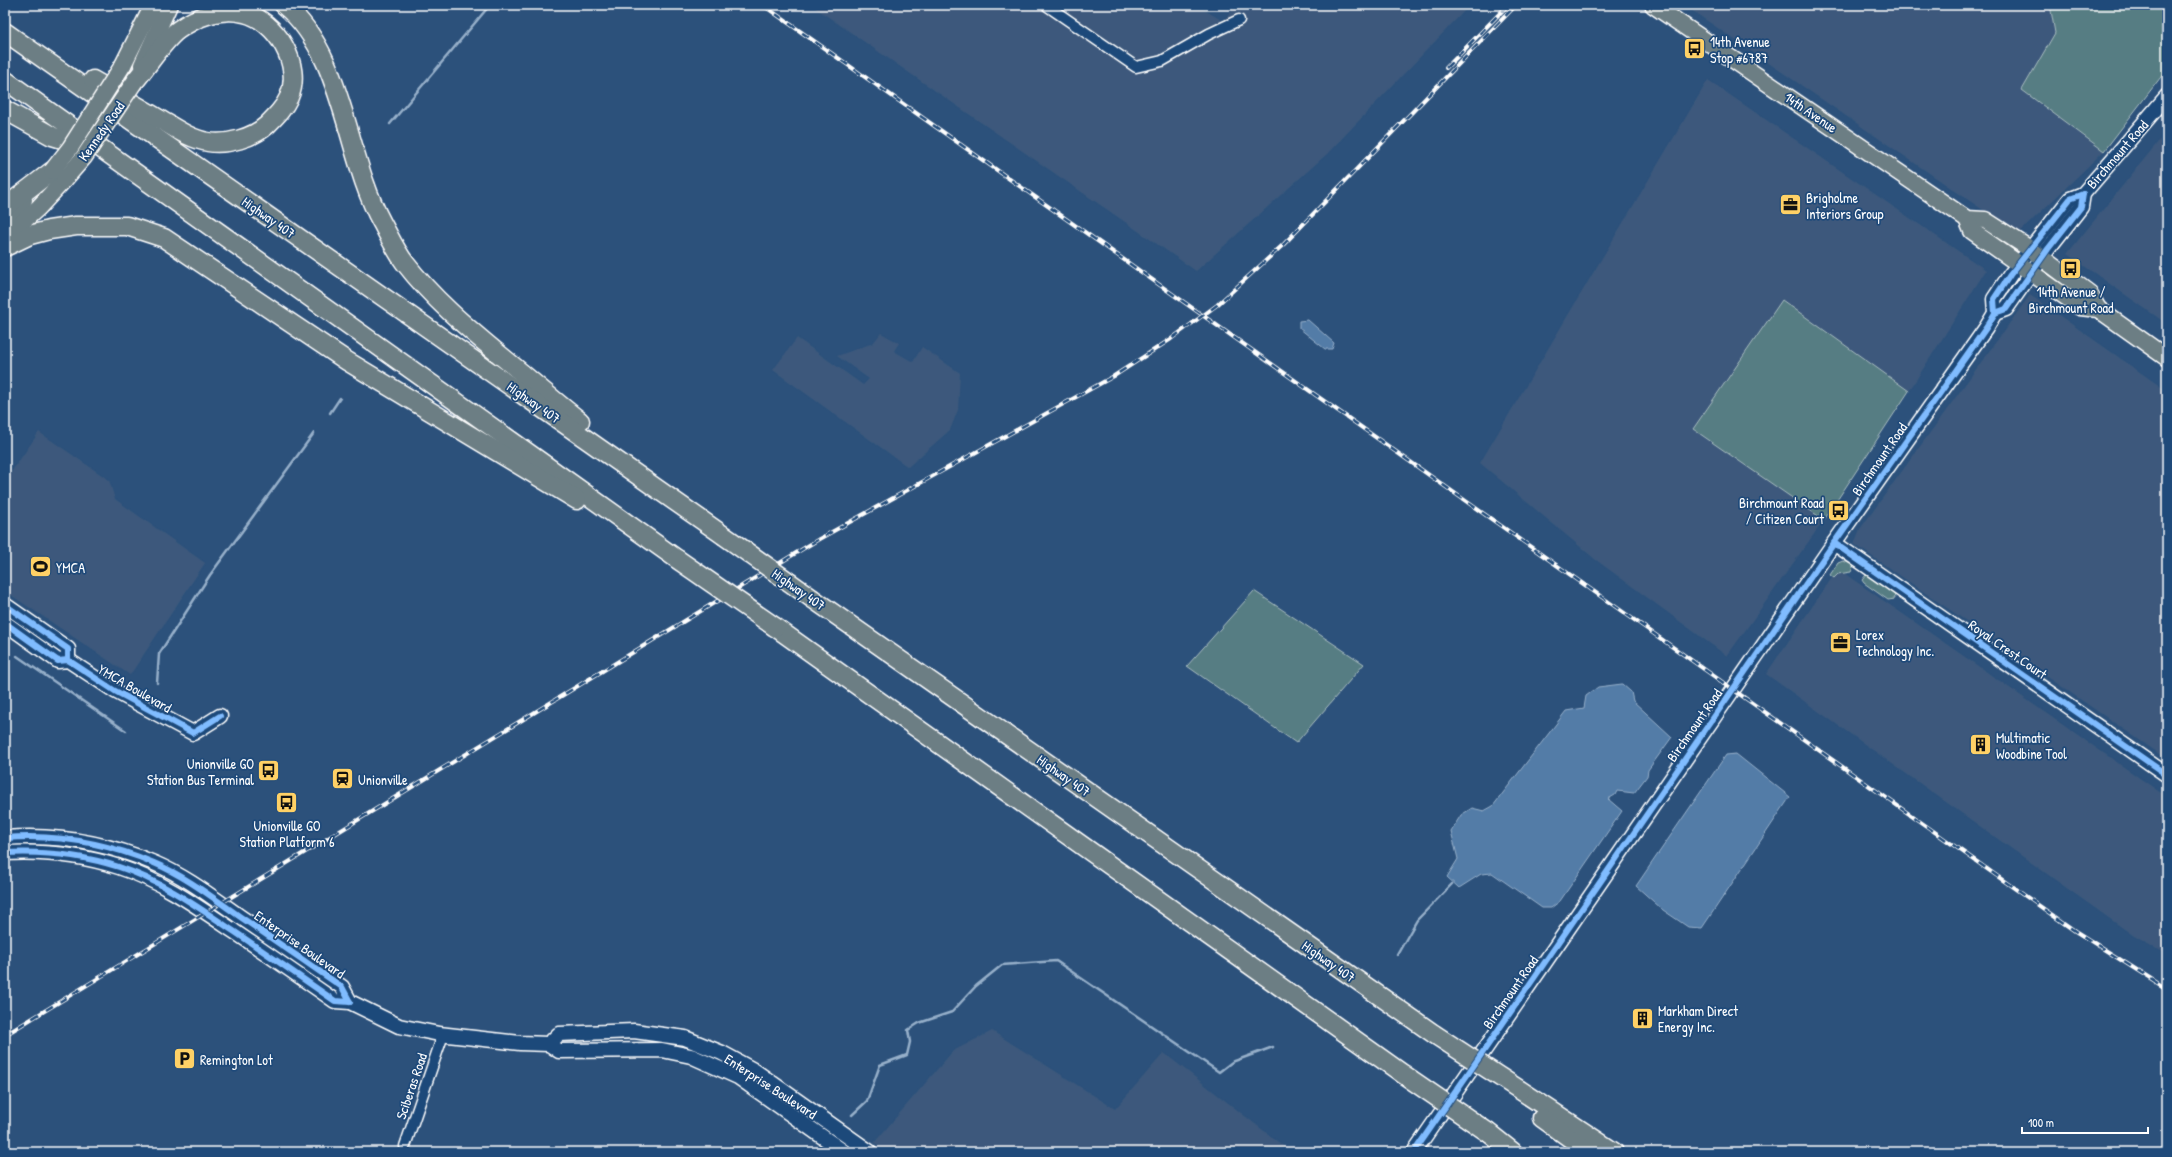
<svg xmlns="http://www.w3.org/2000/svg" width="2172" height="1157" viewBox="0 0 2172 1157" font-family="'Patrick Hand',sans-serif">
<rect width="100%" height="100%" fill="#2c517b"/>
<filter id="ink" filterUnits="userSpaceOnUse"><feTurbulence type="fractalNoise" baseFrequency=".025" numOctaves="2"/><feDisplacementMap in="SourceGraphic" scale="8" xChannelSelector="R" yChannelSelector="G"/><feConvolveMatrix kernelMatrix="1 2 1 2 8 2 1 2 1" color-interpolation-filters="sRGB"/></filter>
<g filter="url(#ink)">
<!-- built -->
<g fill="#3c597c">
<polygon points="811,5 1196,5 1223,21 1237,5 1470,5 1327,154 1196,271"/>
<polygon points="1684,5 2050,5 2056,33 2022,90 2104,151 2018,234"/>
<polygon points="1708,80 1986,270 1909,391 1782,300 1693,429 1824,520 1727,656 1596,560 1480,463"/>
<polygon points="2167,131 2167,324 2067,254"/>
<polygon points="2030,295 2167,391 2167,759 1854,544 1860,529"/>
<polygon points="881,333 899,343 894,351 913,362 922,347 960,373 958,410 950,430 908,467 773,370 797,338 863,385 869,379 837,356 873,343"/>
<polygon points="39,432 109,480 115,499 205,563 130,675 5,591 5,481"/>
<polygon points="1838,569 2167,797 2167,955 2134,936 1766,674"/>
<polygon points="992,1031 1115,1109 1164,1053 1291,1152 888,1152 874,1143 953,1051"/>
</g>
<!-- green -->
<g fill="#577d83" stroke="#abbec1">
<polygon points="2050,5 2167,5 2167,69 2104,151 2022,90 2055,33"/>
<polygon points="1782,300 1909,391 1824,520 1693,429"/>
<polygon points="1843,561 1854,565 1851,572 1838,574 1834,578 1830,575 1838,563"/>
<polygon points="1866,575 1869,575 1894,592 1895,599 1888,600 1864,583 1862,580"/>
<polygon points="1254,591 1364,664 1296,743 1187,666"/>
</g>
<!-- water -->
<g fill="#527ba7" stroke="#97b0ca">
<polygon points="1308,320 1334,343 1332,349 1325,349 1299,328 1299,321"/>
<polygon points="1622,684 1631,692 1633,701 1672,737 1648,770 1647,776 1634,793 1617,791 1615,795 1608,799 1622,811 1560,901 1551,908 1542,908 1492,873 1481,874 1459,888 1447,877 1458,859 1451,831 1461,815 1472,808 1484,811 1493,806 1566,711 1584,708 1586,696 1598,687"/>
<polygon points="1736,754 1790,797 1702,928 1688,927 1663,910 1636,886 1726,755"/>
</g>
<g fill="none" stroke-linecap="round" stroke-linejoin="round">
<!-- stream -->
<g stroke="#97b0ca" stroke-width="2.5">
<polyline points="390,124 490,5"/>
<polyline points="330,413 340,398"/>
<polyline points="17,656 126,731"/>
<polyline points="157,683 159,654 210,575 314,433"/>
<polyline points="1397,955 1417,920 1452,884"/>
<polyline points="852,1115 867,1101 880,1065 907,1055 910,1042 908,1030 919,1023 952,1012 976,986 1002,965 1056,961 1219,1072 1232,1062 1273,1047"/>
</g>
<defs>
<g id="street">
<polyline points="1046,5 1136,67 1162,61 1209,34 1239,20"/>
<polyline points="405,1146 443,1035"/>
</g>
<g id="secondary">
<polyline points="1995,313 2006,309 2048,249 2081,207 2083,194"/>
<polyline points="1834,543 2167,775"/>
<polyline points="5,605 68,649 68,660"/>
<polyline points="5,623 58,661 68,660 115,691 193,733 220,716"/>
<path d="M5,838c51,-4 102,5 149,25 31,13 58,34 85,53 34,23 68,47 103,71l8,15"/>
<path d="M5,853c39,-2 77,2 114,14 43,14 79,40 116,65 34,23 67,46 100,69l15,1 49,24 40,8 81,9 29,1 10,7 103,-1 29,6 47,21 106,75"/>
<polyline points="549,1044 559,1034 634,1031 685,1038 722,1053 755,1071 870,1152"/>
<polyline points="1414,1152 1834,543 1986,328 1995,313 1994,299 2010,275 2070,199 2083,194 2167,96"/>
</g>
<g id="primary">
<polyline points="1653,5 1967,219 1985,220 2030,249 2089,293 2098,309"/>
<polyline points="123,65 153,5"/>
<polyline points="142,65 169,5"/>
<polyline points="5,219 24,200"/>
<polyline points="1967,219 1972,231 2080,307 2098,309 2167,358"/>
<polyline points="5,238 38,208 64,180"/>
</g>
<g id="highway">
<path d="M284,5c61,50 61,151 98,218 7,13 14,28 23,40 27,35 61,64 95,92 27,22 53,45 80,66"/>
<polyline points="5,32 723,535"/>
<polyline points="5,80 677,559"/>
<path d="M93,80c21,12 42,25 63,37 16,9 33,22 52,25 19,3 45,-4 59,-17 9,-9 17,-17 22,-28 14,-32 -13,-77 -45,-84 -23,-6 -48,4 -66,17 -14,10 -31,37 -43,51"/>
<polyline points="5,110 52,136 88,147"/>
<polyline points="5,207 52,171"/>
<polyline points="5,247 30,235 49,230 76,226 127,226 164,238 347,361 577,500"/>
<polyline points="813,599 1434,1034"/>
<polyline points="775,627 1403,1074"/>
<polyline points="1520,1090 1614,1152"/>
<polyline points="1542,1118 1589,1152"/>
<polyline points="1489,1133 1513,1152"/>
</g>
</defs>
<!-- street casing -->
<use href="#street" stroke="#fff" stroke-width="13"/>
<!-- secondary casing -->
<use href="#secondary" stroke="#fff" stroke-width="17"/>
<!-- primary casing -->
<use href="#primary" stroke="#fff" stroke-width="19"/>
<!-- highway casing -->
<use href="#highway" stroke="#fff" stroke-width="21"/>
<!-- street -->
<use href="#street" stroke="#1f4a7a" stroke-width="10"/>
<!-- secondary -->
<use href="#secondary" stroke="#1f4a7a" stroke-width="14"/>
<!-- primary -->
<use href="#primary" stroke="#6c7e84" stroke-width="16"/>
<!-- highway -->
<use href="#highway" stroke="#6c7e84" stroke-width="18"/>
<defs>
<g id="rail">
<polyline points="763,5 2075,931 2167,989"/>
<polyline points="1446,68 1508,5"/>
<polyline points="5,1035 819,539 1114,376 1171,339 1217,305 1284,244 1516,5"/>
</g>
</defs>
<!-- rail casing -->
<use href="#rail" stroke="#fff" stroke-width="4"/>
<!-- rail -->
<use href="#rail" stroke="#1f4a7a" stroke-width="2.5" stroke-dasharray="8" stroke-linecap="butt"/>
<defs>
<g id="primary-bridge">
<polyline points="52,171 70,148 123,65"/>
<polyline points="64,180 84,157 135,81"/>
</g>
<g id="highway-bridge">
<polyline points="723,535 813,599"/>
<polyline points="677,559 775,627"/>
<polyline points="1434,1034 1520,1090"/>
<polyline points="1403,1074 1489,1133"/>
</g>
</defs>
<!-- primary-bridge casing -->
<use href="#primary-bridge" stroke="#fff" stroke-width="19" stroke-linecap="butt"/>
<!-- highway-bridge casing -->
<use href="#highway-bridge" stroke="#fff" stroke-width="21" stroke-linecap="butt"/>
<!-- primary-bridge -->
<use href="#primary-bridge" stroke="#6c7e84" stroke-width="16"/>
<!-- highway-bridge -->
<use href="#highway-bridge" stroke="#6c7e84" stroke-width="18"/>
<defs>
<g id="cycleway">
<polyline points="1995,313 2006,309 2048,249 2081,207 2083,194"/>
<polyline points="1834,543 2167,775"/>
<polyline points="5,605 68,649 68,660"/>
<polyline points="5,623 58,661 68,660 115,691 193,733 220,716"/>
<path d="M5,838c51,-4 102,5 149,25 31,13 58,34 85,53 34,23 68,47 103,71l8,15"/>
<path d="M5,853c39,-2 77,2 114,14 43,14 79,40 116,65 34,23 67,46 100,69l15,1"/>
<polyline points="1414,1152 1834,543 1986,328 1995,313 1994,299 2010,275 2070,199 2083,194"/>
</g>
</defs>
<!-- cycleway casing -->
<use href="#cycleway" stroke="#1f4a7a" stroke-width="8"/>
<!-- cycleway -->
<use href="#cycleway" stroke="#80bcff" stroke-width="6"/>
</g>
</g>
<!-- icons -->
<defs>
<symbol id="bus-square" viewBox="-11 -11 22 22"><rect x="-9" y="-9" width="18" height="18" rx="4" fill="#ffd166" stroke="#1f4a7a"/><path d="M-5-6H5V4H4V6H2V4H-2V6H-4V4H-5ZM-3.5-4V0h7V-4ZM-3.5 1.2v1.5H-2V1.2ZM2 1.2v1.5H3.5V1.2Z" fill="#111"/></symbol>
<symbol id="office-square" viewBox="-11 -11 22 22"><rect x="-9" y="-9" width="18" height="18" rx="4" fill="#ffd166" stroke="#1f4a7a"/><path d="M-6-3h4V-5.5h4V-3h4V5H-6ZM-1-4.5V-3h2v-1.5ZM-6 0V1H6V0Z" fill="#111"/></symbol>
<symbol id="stadium-square" viewBox="-11 -11 22 22"><rect x="-9" y="-9" width="18" height="18" rx="4" fill="#ffd166" stroke="#1f4a7a"/><path d="M0-5a6.5 5 0 1 0 0 10a6.5 5 0 1 0 0-10ZM-3.5-1.8h7v3.6h-7Z" fill="#111"/></symbol>
<symbol id="building-square" viewBox="-11 -11 22 22"><rect x="-9" y="-9" width="18" height="18" rx="4" fill="#ffd166" stroke="#1f4a7a"/><path d="M-4-6H4V6H1V3H-1V6H-4ZM-2.5-4.3h1.7v1.8h-1.7ZM.8-4.3h1.7v1.8H.8ZM-2.5-1h1.7V.8h-1.7ZM.8-1h1.7V.8H.8Z" fill="#111"/></symbol>
<symbol id="station-square" viewBox="-11 -11 22 22"><rect x="-9" y="-9" width="18" height="18" rx="4" fill="#ffd166" stroke="#1f4a7a"/><path d="M-3-6H3Q5-6 5-4V2Q5 4 3 4L4.5 6H3L1.5 4h-3L-3 6H-4.5L-3 4Q-5 4-5 2V-4Q-5-6-3-6ZM-3.5-4v3h7v-3ZM-3.5 1v1.5H-2V1ZM2 1v1.5H3.5V1Z" fill="#111"/></symbol>
<symbol id="parking-square" viewBox="-11 -11 22 22"><rect x="-9" y="-9" width="18" height="18" rx="4" fill="#ffd166" stroke="#1f4a7a"/><path d="M-3.5-5.5H1a3.5 3.5 0 0 1 0 7H-1V5.5H-3.5ZM-1-3.4V-.6H.8a1.4 1.4 0 0 0 0-2.8Z" fill="#111"/></symbol>
</defs>
<g fill-rule="evenodd">
<use href="#bus-square" x="1682" y="36" width="25" height="25"/>
<use href="#office-square" x="1778" y="192" width="25" height="25"/>
<use href="#bus-square" x="2058" y="256" width="25" height="25"/>
<use href="#bus-square" x="1826" y="498" width="25" height="25"/>
<use href="#stadium-square" x="28" y="554" width="25" height="25"/>
<use href="#office-square" x="1828" y="630" width="25" height="25"/>
<use href="#building-square" x="1968" y="732" width="25" height="25"/>
<use href="#bus-square" x="256" y="758" width="25" height="25"/>
<use href="#station-square" x="330" y="766" width="25" height="25"/>
<use href="#bus-square" x="274" y="790" width="25" height="25"/>
<use href="#building-square" x="1630" y="1006" width="25" height="25"/>
<use href="#parking-square" x="172" y="1046" width="25" height="25"/>
</g>
<g text-anchor="middle" dominant-baseline="central" stroke-width="3.5" stroke-linejoin="round" paint-order="stroke">
<!-- poi labels -->
<g font-size="14" fill="#fff" stroke="#1f4a7a" text-anchor="start">
<text x="1710" y="41">14th Avenue<tspan x="1710" dy="16">Stop #6787</tspan></text>
<text x="1806" y="197">Brigholme<tspan x="1806" dy="16">Interiors Group</tspan></text>
<text x="2071" y="291" text-anchor="middle">14th Avenue /<tspan x="2071" dy="16">Birchmount Road</tspan></text>
<text x="1824" y="502" text-anchor="end">Birchmount Road<tspan x="1824" dy="16">/ Citizen Court</tspan></text>
<text x="56" y="567">YMCA</text>
<text x="1856" y="634">Lorex<tspan x="1856" dy="16">Technology Inc.</tspan></text>
<text x="1996" y="737">Multimatic<tspan x="1996" dy="16">Woodbine Tool</tspan></text>
<text x="254" y="763" text-anchor="end">Unionville GO<tspan x="254" dy="16">Station Bus Terminal</tspan></text>
<text x="358" y="779">Unionville</text>
<text x="287" y="825" text-anchor="middle">Unionville GO<tspan x="287" dy="16">Station Platform 6</tspan></text>
<text x="1658" y="1010">Markham Direct<tspan x="1658" dy="16">Energy Inc.</tspan></text>
<text x="200" y="1059">Remington Lot</text>
</g>
<!-- street labels -->
<g font-size="14" fill="#fff" stroke="#1f4a7a">
<text transform="translate(1811 112) rotate(34)">14th Avenue</text>
<text transform="translate(101 131) rotate(-55)">Kennedy Road</text>
<text transform="translate(2117 154) rotate(-49)">Birchmount Road</text>
<text transform="translate(269 217) rotate(35)">Highway 407</text>
<text transform="translate(534 402) rotate(35)">Highway 407</text>
<text transform="translate(1879 459) rotate(-55)">Birchmount Road</text>
<text transform="translate(799 589) rotate(35)">Highway 407</text>
<text transform="translate(2008 649) rotate(35)">Royal Crest Court</text>
<text transform="translate(135 688) rotate(30)">YMCA Boulevard</text>
<text transform="translate(1694 725) rotate(-55)">Birchmount Road</text>
<text transform="translate(1064 775) rotate(35)">Highway 407</text>
<text transform="translate(300 944) rotate(35)">Enterprise Boulevard</text>
<text transform="translate(1329 961) rotate(35)">Highway 407</text>
<text transform="translate(1510 992) rotate(-55)">Birchmount Road</text>
<text transform="translate(411 1086) rotate(-71)">Sciberas Road</text>
<text transform="translate(771 1086) rotate(33)">Enterprise Boulevard</text>
</g>
</g>
<!-- margin -->
<rect width="2172" height="1157" fill="none" stroke="#1f4a7a" stroke-width="20"/>
<rect x="10" y="10" width="2152" height="1137" fill="none" stroke="#fff" stroke-width="1.5" filter="url(#ink)"/>
<!-- scale -->
<path d="M2022 1127v6h126v-6" fill="none" stroke="#ffffff" stroke-width="2"/>
<text x="2028" y="1127" font-size="12" fill="#ffffff" stroke="#1f4a7a" stroke-width="3" paint-order="stroke">100 m</text>
</svg>
